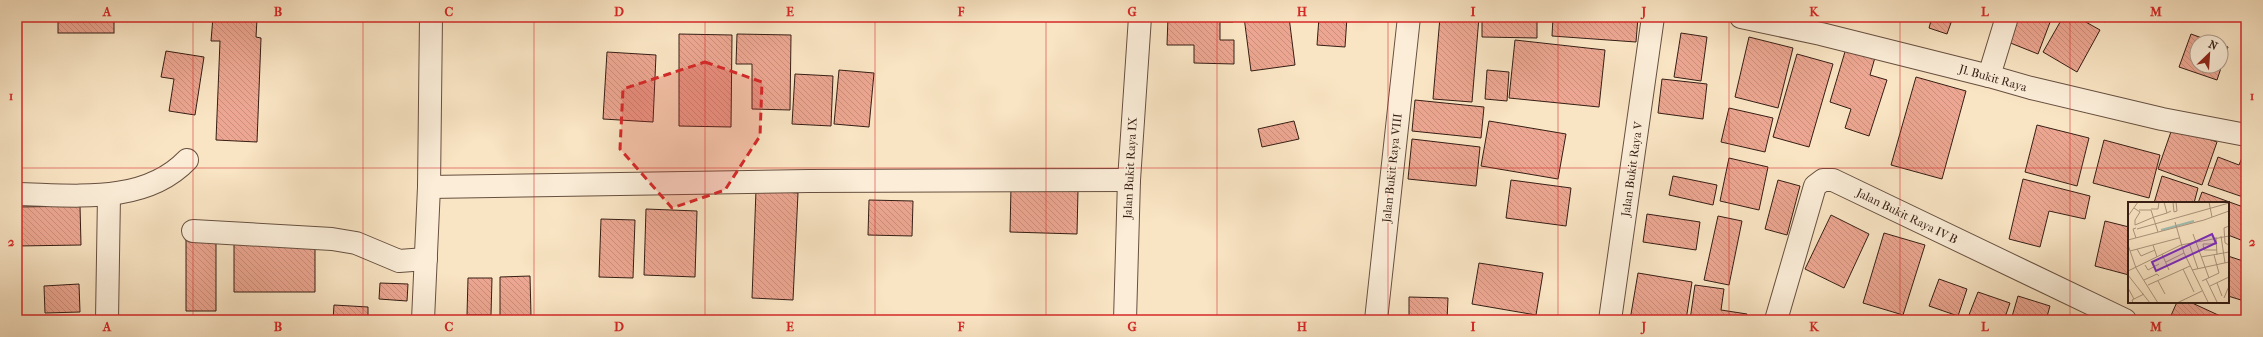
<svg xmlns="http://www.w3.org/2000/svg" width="2263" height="337" viewBox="0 0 2263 337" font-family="'IM FELL French Canon',serif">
<defs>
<pattern id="building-back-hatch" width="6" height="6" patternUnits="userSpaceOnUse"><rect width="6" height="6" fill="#eca691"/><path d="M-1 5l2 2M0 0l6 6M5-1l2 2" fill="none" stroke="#cb8e7c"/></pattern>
</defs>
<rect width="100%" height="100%" fill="#f9e4c3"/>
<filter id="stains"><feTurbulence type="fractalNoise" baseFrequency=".005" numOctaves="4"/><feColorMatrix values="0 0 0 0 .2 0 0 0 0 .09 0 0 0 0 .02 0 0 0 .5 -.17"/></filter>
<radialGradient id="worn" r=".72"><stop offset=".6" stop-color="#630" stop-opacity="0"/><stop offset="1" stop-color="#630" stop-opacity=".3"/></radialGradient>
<!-- building -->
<g fill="url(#building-back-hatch)" stroke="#361e14">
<rect x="58" y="17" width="56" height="16"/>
<polygon points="213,17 257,19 256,37 261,38 257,142 216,140 220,41 211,41"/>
<polygon points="1168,17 1233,17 1233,22 1220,22 1220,40 1234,40 1234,64 1194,63 1194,45 1167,45"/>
<polygon points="1244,17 1289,17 1295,65 1251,71"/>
<polygon points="1319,17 1347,17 1345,47 1317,45"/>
<polygon points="1440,17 1479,17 1472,102 1433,99"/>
<polygon points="1482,17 1537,17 1537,38 1482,37"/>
<polygon points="1553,17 1638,17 1636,42 1552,36"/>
<polygon points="1932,17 1953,17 1947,34 1929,28"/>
<polygon points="2017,17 2052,17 2038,54 2008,42"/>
<polygon points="2063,17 2077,17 2100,30 2077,72 2043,52"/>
<polygon points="2095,17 2108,17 2105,22"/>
<polygon points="1681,33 1707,37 1701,81 1674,77"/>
<polygon points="679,34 732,35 731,127 679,126"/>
<polygon points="737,34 791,35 790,110 752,109 752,64 736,64"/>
<polygon points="2191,34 2213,42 2197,42 2197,66 2221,66 2221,45 2228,47 2217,80 2179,67"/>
<polygon points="1749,37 1793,48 1778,108 1735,97"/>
<polygon points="1515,40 1605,50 1599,107 1509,98"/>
<polygon points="1847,45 1876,54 1870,75 1887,80 1869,136 1845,128 1851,109 1830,102"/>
<polygon points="166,51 204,57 195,115 169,111 174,79 161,77"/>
<polygon points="607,52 656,55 653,122 603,119"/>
<polygon points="1797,54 1833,64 1809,147 1773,137"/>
<polygon points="839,70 874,73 869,127 834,124"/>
<polygon points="1487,70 1509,72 1507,101 1485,99"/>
<polygon points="795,74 833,76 831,126 792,124"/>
<polygon points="1916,77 1966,91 1942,179 1891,165"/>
<polygon points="1662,79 1707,84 1703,119 1658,113"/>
<polygon points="1415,100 1484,107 1481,138 1412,131"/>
<polygon points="1729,108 1773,118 1765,152 1721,142"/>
<polygon points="1294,121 1299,139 1262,147 1258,129"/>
<polygon points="1489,121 1566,134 1558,179 1481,166"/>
<polygon points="2037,125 2089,138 2077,186 2025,172"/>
<polygon points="2173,126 2217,142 2202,185 2158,169"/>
<polygon points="1412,139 1480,147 1476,186 1408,179"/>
<polygon points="2104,140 2160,155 2149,198 2093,183"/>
<polygon points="2246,148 2246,198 2208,185 2218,157 2239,165"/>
<polygon points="1729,158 1768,167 1759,210 1720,201"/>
<polygon points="1673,176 1717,185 1713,205 1669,195"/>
<polygon points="2162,176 2198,188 2194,203 2154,203"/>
<polygon points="2023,179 2090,196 2085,219 2049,211 2040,247 2009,239"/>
<polygon points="1511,180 1571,188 1566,226 1506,218"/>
<polygon points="1778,180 1800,186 1787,235 1765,229"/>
<polygon points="1011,187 1078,190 1077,234 1010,232"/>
<polygon points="756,190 798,193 793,300 752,298"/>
<polygon points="2202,192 2246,208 2246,242 2228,235 2228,203 2198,203"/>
<polygon points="869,200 913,201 912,236 868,235"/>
<polygon points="80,206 81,245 17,246 17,207"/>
<polygon points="646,209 697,211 695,277 644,275"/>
<polygon points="1647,214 1700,222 1696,250 1643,242"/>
<polygon points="1831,215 1869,234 1844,288 1805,269"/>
<polygon points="1718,216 1742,221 1729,285 1704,280"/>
<polygon points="601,219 635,220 633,278 599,277"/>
<polygon points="2105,221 2129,227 2129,275 2095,266"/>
<polygon points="1884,233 1925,245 1903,315 1863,303"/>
<polygon points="186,240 216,241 216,311 186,311"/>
<polygon points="234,243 315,244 315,292 234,292"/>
<polygon points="2228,256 2246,262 2246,284 2241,300 2228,296"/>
<polygon points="1479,263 1543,273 1536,315 1472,304"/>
<polygon points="1638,273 1692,282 1686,320 1630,320"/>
<polygon points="530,276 531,316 500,316 500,277"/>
<polygon points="468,278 492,278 491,315 467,315"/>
<polygon points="1939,279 1967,289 1958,316 1929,306"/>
<polygon points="380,283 408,284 407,301 379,299"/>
<polygon points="79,284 80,312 45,313 44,286"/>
<polygon points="1695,285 1724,289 1721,310 1747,314 1746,320 1690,320"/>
<polygon points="1978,292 2010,303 2004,320 1967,320"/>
<polygon points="2018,296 2050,306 2046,320 2011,320"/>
<polygon points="1409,297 1448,298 1447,320 1409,320"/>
<polygon points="2177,302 2190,302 2229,320 2169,320"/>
<polygon points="334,305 368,307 368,320 333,320"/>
<polygon points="1947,315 1963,320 1946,320"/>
</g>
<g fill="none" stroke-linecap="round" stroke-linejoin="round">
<defs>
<g id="minor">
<polyline points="1741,17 1821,34 1989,76 2031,88 2162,119 2246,135"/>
<polyline points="1989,76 2007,17"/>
<polyline points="429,187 809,181 1129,180"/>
<path d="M17,194c56,1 127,11 170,-34"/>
<polyline points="193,231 332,239 356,243 399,261 426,259"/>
<polyline points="107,320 109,195"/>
<polyline points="423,320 429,187 431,17"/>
<polyline points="1125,320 1129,180 1140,17"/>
<polyline points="1376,320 1409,17"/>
<polyline points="1610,320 1653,17"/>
<polyline points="1776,320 1815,186 1823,180 1833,180 2125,320"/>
</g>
</defs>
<!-- minor casing -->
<use href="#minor" stroke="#675040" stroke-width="24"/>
<!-- minor -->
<use href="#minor" stroke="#fbedd8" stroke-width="22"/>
</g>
<!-- marked area -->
<path fill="#d62828" fill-opacity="0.2" stroke="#d62828" stroke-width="3" stroke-dasharray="8 5" stroke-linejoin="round" d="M705,62l57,20 -2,54 -35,54 -53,18 -52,-59 3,-60z"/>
<!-- grid -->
<path fill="none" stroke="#d62828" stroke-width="1" stroke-opacity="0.55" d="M193,17v303M363,17v303M534,17v303M705,17v303M875,17v303M1046,17v303M1217,17v303M1388,17v303M1558,17v303M1729,17v303M1900,17v303M2070,17v303M17,168h2229"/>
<g text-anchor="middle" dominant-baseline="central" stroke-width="3" stroke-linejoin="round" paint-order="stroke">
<!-- street labels -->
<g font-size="12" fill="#361e14" stroke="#fbedd8">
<text transform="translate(1993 78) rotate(16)">Jl. Bukit Raya</text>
<text transform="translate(1130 168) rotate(-87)">Jalan Bukit Raya IX</text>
<text transform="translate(1392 168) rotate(-84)">Jalan Bukit Raya VIII</text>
<text transform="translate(1632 169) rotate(-82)">Jalan Bukit Raya V</text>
<text transform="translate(1907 216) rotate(26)">Jalan Bukit Raya IV B</text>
</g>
</g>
<!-- overview -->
<g transform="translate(2128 202)">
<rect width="101" height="101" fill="#f9e4c3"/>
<path fill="none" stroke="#9ebfb3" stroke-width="2" d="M33,28l33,-9"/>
<path fill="none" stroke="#ab957d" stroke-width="1" d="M36,0l3,11 4,-2M45,0l1,10 3,-1 -1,-9M81,0l3,15M6,6l6,4 -5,8v5l19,-8M23,7h7l1,-7M11,8h12l7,22M0,14l10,-14M26,15l13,-4M47,20l9,31 24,49M101,24l-5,2 1,15 4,2M8,26l-3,1 3,9M9,27l92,-26M65,32l16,44M93,34l4,27M88,35l1,18M0,38l76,-20 25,-9M61,41l9,26M88,42h-13l1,6h13M0,43l8,23 22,35M25,43l4,12M9,47l4,7 14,-6M2,49l49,-13M34,52l7,16M73,55l28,-5M38,60l18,-9M17,63l3,5 11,-6M55,67l11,23M64,68l37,-8M0,69l53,-26 48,-9M0,73l22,28M78,77l11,23M16,78l13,-6 2,2M30,79l7,13M74,79l17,-8 -5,-18M89,81l5,13M20,83l42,-19M82,84l19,-9M0,86l6,11M96,96l5,-12M5,101l-1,-3 12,-6M49,101l25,-12"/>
<path fill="#7b2cbf" fill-opacity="0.15" stroke="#7b2cbf" stroke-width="2" d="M84,32l4,9 -60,28 -4,-9z"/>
<rect width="101" height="101" fill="none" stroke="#361e14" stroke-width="2"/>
</g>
<!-- margin -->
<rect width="2263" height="337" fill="none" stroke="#f9e4c3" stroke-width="44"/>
<!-- north arrow -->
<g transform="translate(2209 54) rotate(25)"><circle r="19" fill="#fbedd8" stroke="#ac9a8a"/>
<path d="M0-3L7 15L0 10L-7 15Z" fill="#8f2418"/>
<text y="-6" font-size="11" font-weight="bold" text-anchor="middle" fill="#361e14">N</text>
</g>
<rect x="22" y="22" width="2219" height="293" fill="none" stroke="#d62828" stroke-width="1.5"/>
<g font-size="13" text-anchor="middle" font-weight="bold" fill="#d62828">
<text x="107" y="16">A</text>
<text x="278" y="16">B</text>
<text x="449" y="16">C</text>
<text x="619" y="16">D</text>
<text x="790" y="16">E</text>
<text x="961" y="16">F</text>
<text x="1132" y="16">G</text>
<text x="1302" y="16">H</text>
<text x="1473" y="16">I</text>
<text x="1644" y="16">J</text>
<text x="1814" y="16">K</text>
<text x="1985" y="16">L</text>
<text x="2156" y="16">M</text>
<text x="11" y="100">1</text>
<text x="2252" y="100">1</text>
<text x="11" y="246">2</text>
<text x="2252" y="246">2</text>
<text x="107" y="331">A</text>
<text x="278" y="331">B</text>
<text x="449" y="331">C</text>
<text x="619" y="331">D</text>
<text x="790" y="331">E</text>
<text x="961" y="331">F</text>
<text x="1132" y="331">G</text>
<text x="1302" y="331">H</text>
<text x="1473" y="331">I</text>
<text x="1644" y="331">J</text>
<text x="1814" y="331">K</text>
<text x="1985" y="331">L</text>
<text x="2156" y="331">M</text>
</g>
<rect width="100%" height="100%" filter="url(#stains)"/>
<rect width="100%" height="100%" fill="url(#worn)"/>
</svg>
